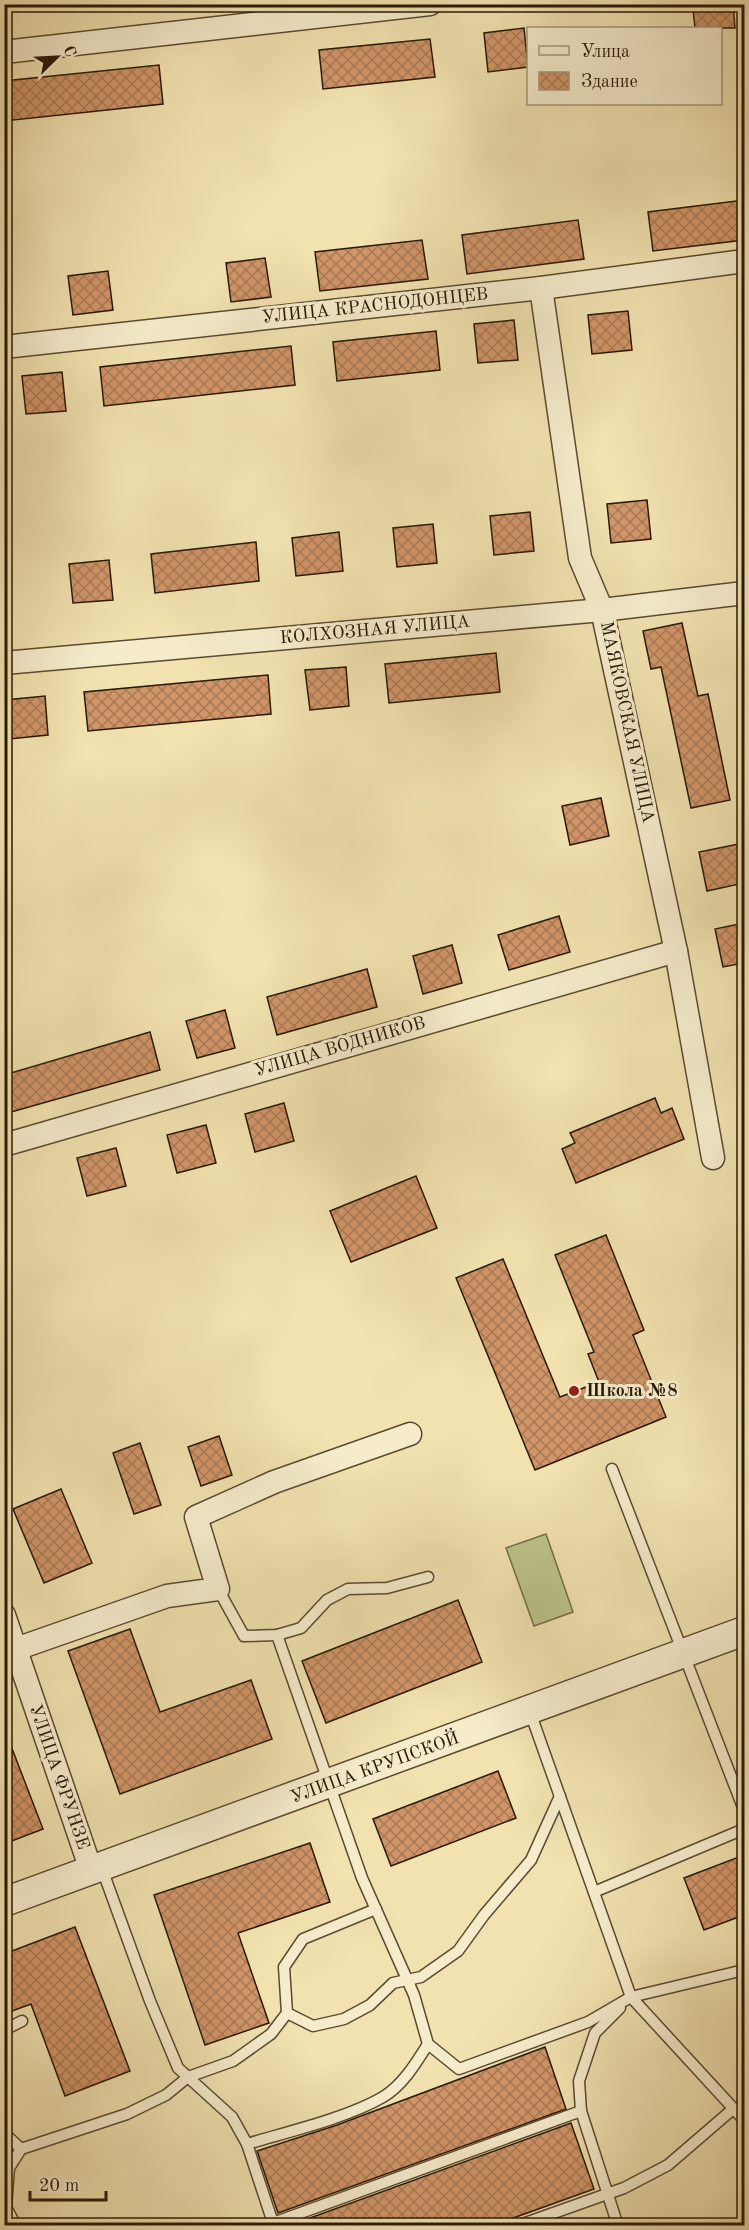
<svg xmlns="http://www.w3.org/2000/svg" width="749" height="2230" viewBox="0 0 749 2230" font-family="'Old Standard TT',serif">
<defs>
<pattern id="building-cross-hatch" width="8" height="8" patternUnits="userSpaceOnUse" patternTransform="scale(1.5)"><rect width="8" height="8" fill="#d09568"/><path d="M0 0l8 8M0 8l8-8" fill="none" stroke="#a97954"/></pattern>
</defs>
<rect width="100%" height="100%" fill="#f1e2b0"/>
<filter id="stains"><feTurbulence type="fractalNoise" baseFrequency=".00333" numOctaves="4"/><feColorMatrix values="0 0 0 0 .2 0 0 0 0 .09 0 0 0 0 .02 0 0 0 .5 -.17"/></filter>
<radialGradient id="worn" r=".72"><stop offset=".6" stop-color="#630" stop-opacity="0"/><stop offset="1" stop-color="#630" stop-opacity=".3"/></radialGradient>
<!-- green -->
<polygon fill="#bcc38a" stroke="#726e48" stroke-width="1.5" points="546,1534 573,1612 534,1626 506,1548"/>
<!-- building -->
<g fill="url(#building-cross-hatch)" stroke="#281906" stroke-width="1.5">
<polygon points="733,4 735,28 695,28 693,9"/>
<polygon points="524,28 528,67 488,72 484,33"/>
<polygon points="430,39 435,77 323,89 319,50"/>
<polygon points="159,65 163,104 4,121 4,81"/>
<polygon points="744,200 744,240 653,251 648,212"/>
<polygon points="578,220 584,259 467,274 462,235"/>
<polygon points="422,240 428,279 320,291 315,252"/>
<polygon points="265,258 271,297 231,302 226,263"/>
<polygon points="108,271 113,310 73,315 68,276"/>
<polygon points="628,311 632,350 592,354 588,315"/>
<polygon points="514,320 518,360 478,363 474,324"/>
<polygon points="436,331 440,370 337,381 333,342"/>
<polygon points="291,346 295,385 104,406 100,367"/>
<polygon points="62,372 66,411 26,414 22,376"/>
<polygon points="647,500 651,539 611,543 607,504"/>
<polygon points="530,512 534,551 494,555 490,516"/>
<polygon points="433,524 437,563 397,567 393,528"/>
<polygon points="339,532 343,571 296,576 292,538"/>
<polygon points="256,542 259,581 155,593 151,554"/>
<polygon points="109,560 113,600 73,603 69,564"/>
<polygon points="682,623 698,696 708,694 730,800 691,808 661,667 651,669 643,631"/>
<polygon points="496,653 500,692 389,703 385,664"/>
<polygon points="346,667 349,706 310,710 305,670"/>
<polygon points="268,675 271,714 88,731 84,692"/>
<polygon points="45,696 48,735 9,739 5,700"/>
<polygon points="601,798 609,836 570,845 562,806"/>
<polygon points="739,844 744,883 707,891 699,852"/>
<polygon points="559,916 570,952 509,970 498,935"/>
<polygon points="744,923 744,963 723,967 715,929"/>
<polygon points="452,945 462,983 423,994 413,956"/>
<polygon points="367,969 377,1007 277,1035 267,997"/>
<polygon points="225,1010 235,1048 197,1058 186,1021"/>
<polygon points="150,1032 160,1070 4,1114 4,1075"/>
<polygon points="655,1098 661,1113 672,1108 684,1139 576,1183 562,1149 575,1143 570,1133"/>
<polygon points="284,1103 294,1141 255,1152 245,1114"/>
<polygon points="206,1125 216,1163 177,1173 167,1135"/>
<polygon points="116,1148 126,1186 87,1196 77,1158"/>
<polygon points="416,1176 437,1228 351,1262 330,1211"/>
<polygon points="606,1235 644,1330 633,1335 666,1417 535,1470 456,1278 503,1259 560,1397 599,1382 588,1354 594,1352 555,1255"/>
<polygon points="219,1436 232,1475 201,1486 188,1447"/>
<polygon points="140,1443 161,1505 134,1514 113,1453"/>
<polygon points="61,1489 92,1563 44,1583 13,1509"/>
<polygon points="458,1600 482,1662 326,1723 302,1661"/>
<polygon points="130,1629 160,1712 251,1680 272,1739 120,1794 68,1651"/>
<polygon points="6,1733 43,1829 4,1844 4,1734"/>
<polygon points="498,1771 516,1818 391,1866 373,1819"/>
<polygon points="310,1843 330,1902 238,1933 269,2023 205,2045 154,1895"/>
<polygon points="744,1855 744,1915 704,1930 684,1878"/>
<polygon points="75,1927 130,2071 65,2096 31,2004 4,2014 4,1954"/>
<polygon points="545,2047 566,2109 278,2213 257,2151 337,2125"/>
<polygon points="571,2123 594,2189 491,2226 288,2226"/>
</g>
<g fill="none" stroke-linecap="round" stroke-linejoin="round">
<defs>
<g id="service">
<polyline points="612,1469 744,1810"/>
<polyline points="218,1589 244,1636 277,1635 301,1628 327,1600 348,1589 387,1588 428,1577"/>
<polyline points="277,1635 362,1878 414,1995 428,2044 459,2069 588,2022 631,1997 744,1970"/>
<polyline points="530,1712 631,1997 744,2120"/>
<path d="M102,1869l48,132 28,67 54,49 15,27c40,-12 100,-26 136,-47 20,-12 33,-34 45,-53"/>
<polyline points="594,1892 744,1829"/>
<polyline points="287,2013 313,2026 344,2019 370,2005 393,1983 421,1977 458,1951 484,1915 531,1860 560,1796"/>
<polyline points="4,2030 22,2021"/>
<polyline points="4,2133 21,2149"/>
<polyline points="247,2144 274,2226"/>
<polyline points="273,2223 581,2111"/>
<polyline points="16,2226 6,2207 9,2168 21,2149 127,2114 166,2095 188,2077 233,2061 271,2034 287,2013 284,1967 303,1939 376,1909"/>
<polyline points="517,2226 624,2188 668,2165 733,2109"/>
<polyline points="618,2226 581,2111 579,2081 595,2033 620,2008"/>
</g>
<g id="minor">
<polyline points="4,52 430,4"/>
<polyline points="541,288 580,558 602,610 676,951 713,1158"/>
<polyline points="4,347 541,288 744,261"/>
<polyline points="4,663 602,610 744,593"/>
<polyline points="4,1145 676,951"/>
<polyline points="4,1615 91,1870"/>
<polyline points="16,1649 167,1596 218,1589 196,1517 274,1482 410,1434"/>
</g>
<polyline id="tertiary" points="4,1902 744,1631"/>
</defs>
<!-- service casing -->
<use href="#service" stroke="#5a4b30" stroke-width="13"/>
<!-- minor casing -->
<use href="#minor" stroke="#5a4b30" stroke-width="25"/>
<!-- tertiary casing -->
<use href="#tertiary" stroke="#5a4b30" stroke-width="31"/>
<!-- service -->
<use href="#service" stroke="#f6eccc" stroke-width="10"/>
<!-- minor -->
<use href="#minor" stroke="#f6eccc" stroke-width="22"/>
<!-- tertiary -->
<use href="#tertiary" stroke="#f6eccc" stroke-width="28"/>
</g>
<!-- markers -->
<circle fill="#8f2418" stroke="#f6eccc" stroke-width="2" cx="574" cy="1391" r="6"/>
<g text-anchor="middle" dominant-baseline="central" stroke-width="6" stroke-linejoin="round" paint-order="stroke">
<!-- street labels -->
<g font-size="18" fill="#281906" stroke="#f6eccc">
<text transform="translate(375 306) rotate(-6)">УЛИЦА КРАСНОДОНЦЕВ</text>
<text transform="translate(375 630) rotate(-5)">КОЛХОЗНАЯ УЛИЦА</text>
<text transform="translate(627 722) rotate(78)">МАЯКОВСКАЯ УЛИЦА</text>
<text transform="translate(340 1047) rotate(-16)">УЛИЦА ВОДНИКОВ</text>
<text transform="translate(375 1768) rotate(-20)">УЛИЦА КРУПСКОЙ</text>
<text transform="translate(59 1777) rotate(71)">УЛИЦА ФРУНЗЕ</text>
</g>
<!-- poi labels -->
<g font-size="18" font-weight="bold" fill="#281906" stroke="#f6eccc" text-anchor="start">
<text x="586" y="1391">Школа №8</text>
</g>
</g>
<!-- margin -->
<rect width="749" height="2230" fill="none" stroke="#f1e2b0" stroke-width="24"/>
<rect x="6" y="6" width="737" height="2218" fill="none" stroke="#281906" stroke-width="3"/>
<rect x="12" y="12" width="725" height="2206" fill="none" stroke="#281906" stroke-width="1.5"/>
<!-- legend -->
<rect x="527" y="27" width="195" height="78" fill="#f6eccc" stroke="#a4987d" stroke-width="1.5"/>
<rect x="539" y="46" width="30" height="9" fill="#f6eccc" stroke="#a4987d" stroke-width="1.5"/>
<text x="581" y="57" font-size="18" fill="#281906">Улица</text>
<rect x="539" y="72" width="30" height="18" fill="url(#building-cross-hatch)" stroke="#a4987d" stroke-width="1.5"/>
<text x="581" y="87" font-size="18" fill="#281906">Здание</text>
<!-- north arrow -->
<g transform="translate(57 57) rotate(66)" stroke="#f6eccc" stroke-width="4.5" paint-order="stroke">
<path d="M0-4.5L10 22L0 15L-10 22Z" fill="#281906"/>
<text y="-9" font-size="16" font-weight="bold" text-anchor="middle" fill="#281906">С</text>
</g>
<!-- scale -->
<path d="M30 2191v9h76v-9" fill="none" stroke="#281906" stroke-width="3"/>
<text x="39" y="2191" font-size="18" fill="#281906" stroke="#f6eccc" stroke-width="4.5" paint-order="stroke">20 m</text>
<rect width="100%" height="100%" filter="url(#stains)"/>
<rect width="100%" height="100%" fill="url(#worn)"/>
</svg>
